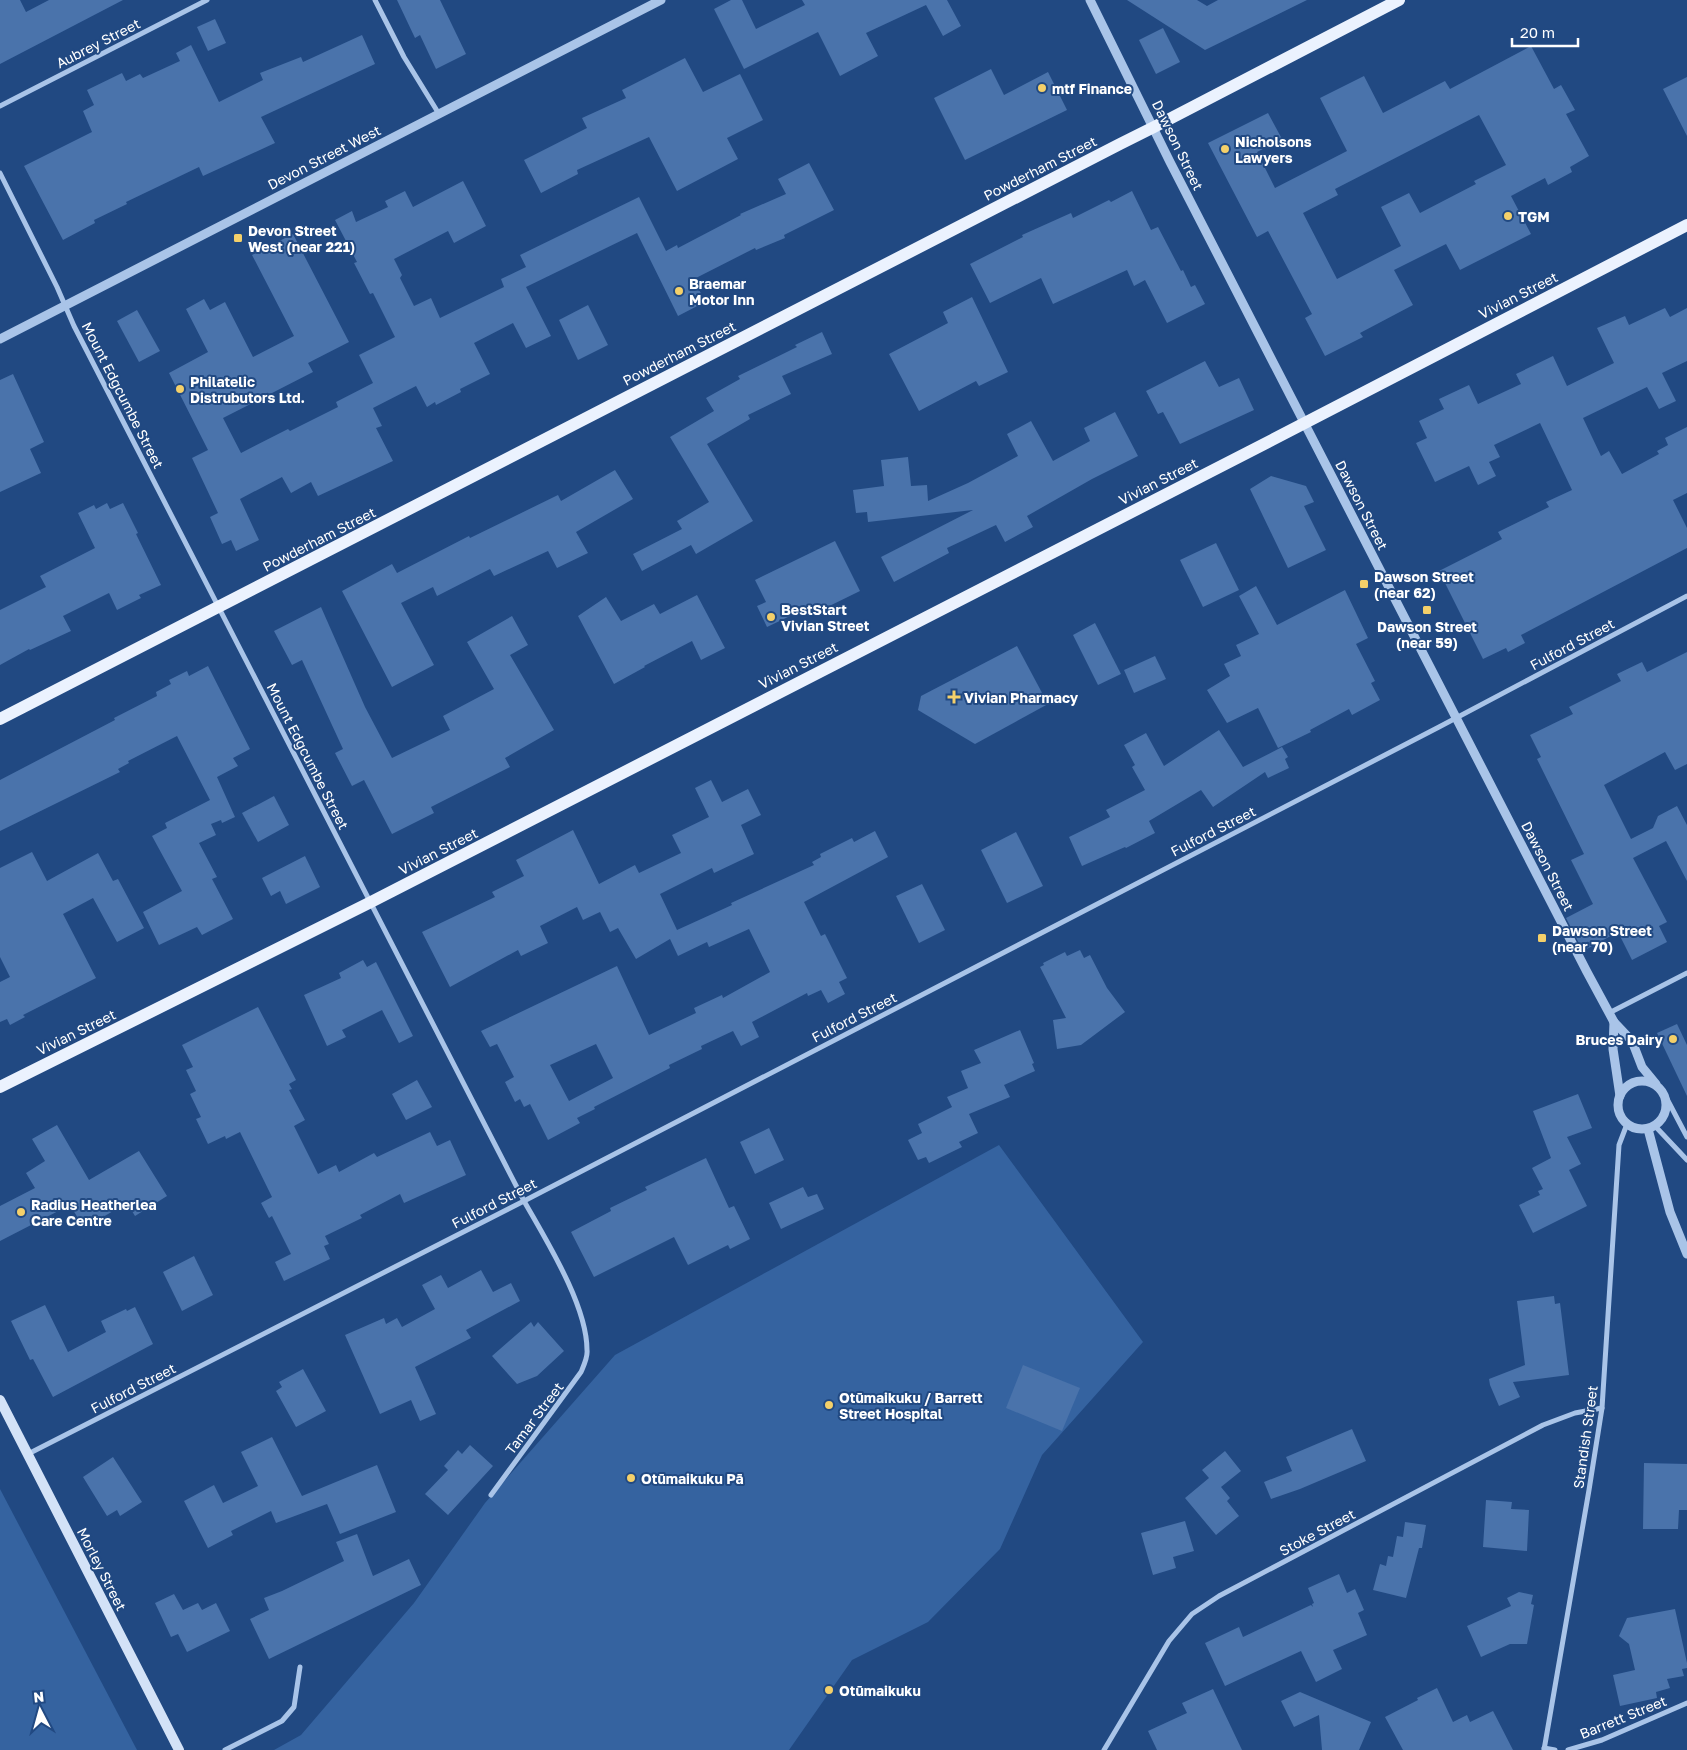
<svg xmlns="http://www.w3.org/2000/svg" width="1687" height="1750" viewBox="0 0 1687 1750" font-family="'Golos Text',sans-serif">
<rect width="100%" height="100%" fill="#214982"/>
<!-- green -->
<g fill="#3563a0">
<polygon points="999,1145 1143,1342 1042,1455 1000,1549 928,1622 852,1660 789,1750 274,1750 301,1735 414,1603 485,1503 615,1355"/>
<polygon points="0,1489 137,1750 0,1750"/>
</g>
<!-- building -->
<g fill="#4a73ab" fill-rule="evenodd">
<polygon points="0,0 20,0 26,12 49,0 123,0 0,64"/>
<polygon points="397,0 440,0 466,54 436,69 420,35 415,38"/>
<polygon points="731,0 742,0 756,29 805,5 802,0 947,0 961,26 943,36 926,5 866,33 878,56 840,76 818,32 744,69 714,9"/>
<polygon points="1127,0 1197,0 1207,6 1218,0 1307,0 1205,50"/>
<polygon points="215,19 226,43 208,51 197,27"/>
<polygon points="1163,28 1180,62 1156,74 1139,40"/>
<polygon points="362,35 375,64 261,117 275,143 203,176 199,167 126,202 127,204 94,220 95,223 63,240 24,166 92,132 83,111 94,105 87,90 122,73 126,81 140,74 143,78 180,61 176,53 191,45 219,102 263,80 260,73 301,57 303,62"/>
<path d="M1531,46l23,43 7,-4 14,25 -9,4 23,42 -19,11 2,5 -24,13 -3,-7 -34,18 20,38 -71,36 -14,-26 -52,26 19,35 -53,28 3,4 -38,19 -20,-38 7,-4 -44,-83 -11,6 -49,-94 60,-30 14,26 -25,13 18,36 72,-37 -27,-53 44,-22 19,37 62,-32 5,8zM1479,115l27,50 -32,16 2,3 -56,29 -11,-20 -28,14 20,39 -64,33 -34,-66 35,-18 -3,-6z"/>
<polygon points="685,58 703,92 740,74 763,120 727,138 738,159 677,191 649,137 577,170 578,174 541,193 524,160 587,128 582,118 626,98 622,90"/>
<polygon points="991,69 1004,95 1048,72 1067,110 965,160 934,98"/>
<polygon points="1687,77 1687,136 1663,89"/>
<polygon points="809,163 834,210 784,235 785,238 756,250 755,248 694,279 705,302 678,316 637,233 526,287 551,336 526,348 513,323 474,343 490,374 460,389 461,392 436,405 435,402 427,407 416,386 373,408 382,426 376,428 393,461 318,496 311,482 291,493 282,477 240,499 259,540 236,551 231,540 222,544 210,517 218,513 192,458 208,450 169,373 208,352 186,309 204,299 210,310 225,302 253,357 294,336 252,255 293,234 349,342 308,363 313,372 223,418 241,453 288,429 290,431 338,407 336,402 373,383 359,355 395,337 373,293 370,294 354,263 357,262 335,220 352,211 356,222 388,207 385,201 405,191 413,207 463,181 486,226 454,243 448,231 394,259 402,275 400,278 414,306 431,298 440,318 504,287 501,279 526,267 520,255 639,197 666,251 677,245 678,248 741,215 740,214 786,194 778,179"/>
<polygon points="1132,191 1151,230 1158,227 1181,271 1183,270 1191,287 1195,285 1205,304 1167,323 1145,280 1134,286 1127,270 1053,304 1041,278 990,303 970,264 1023,237 1022,235 1071,213 1073,218 1109,200 1111,202"/>
<polygon points="972,297 1008,372 979,386 976,381 919,411 889,354 948,323 943,312"/>
<polygon points="588,305 608,345 578,360 559,320"/>
<polygon points="1665,308 1670,317 1687,308 1687,361 1662,373 1676,401 1659,409 1647,387 1583,418 1601,456 1609,451 1622,474 1659,454 1657,451 1668,445 1665,438 1687,427 1687,493 1673,500 1687,528 1687,548 1521,635 1525,643 1508,652 1506,648 1483,659 1439,571 1502,539 1498,532 1549,507 1546,502 1572,490 1540,423 1494,445 1500,457 1489,462 1496,476 1478,485 1469,466 1435,482 1416,443 1427,438 1419,421 1444,409 1439,399 1469,385 1478,404 1521,384 1516,374 1553,356 1567,386 1614,363 1597,328 1625,316 1629,325"/>
<polygon points="137,310 160,351 139,362 117,321"/>
<polygon points="822,332 832,354 782,376 791,394 748,415 750,419 707,444 753,521 696,554 691,545 642,571 633,554 682,529 677,521 709,502 670,437 714,411 706,398 740,379 738,376 797,347 795,345"/>
<polygon points="1205,361 1219,387 1239,378 1254,410 1180,444 1163,412 1158,414 1146,391"/>
<polygon points="13,374 44,442 30,449 41,473 0,492 0,380"/>
<polygon points="1115,412 1138,456 1092,479 1027,516 1033,527 1005,542 996,525 947,548 949,553 894,582 881,557 973,510 868,522 867,512 856,513 853,490 884,486 881,460 908,457 911,486 927,485 928,501 968,483 1018,456 1007,434 1031,421 1053,461 1090,441 1084,428"/>
<polygon points="615,470 633,499 576,532 588,553 557,568 548,551 494,576 490,569 437,596 433,587 401,603 434,665 392,687 342,591 392,564 397,573 469,536 470,538 558,495 561,501"/>
<polygon points="1271,476 1306,486 1314,502 1304,506 1326,550 1288,568 1250,489"/>
<polygon points="107,503 110,509 123,503 138,533 136,534 161,585 139,595 141,598 117,610 109,593 63,616 71,631 30,650 29,649 0,665 0,610 46,587 40,576 95,548 78,513 94,505 96,509"/>
<polygon points="835,541 860,591 813,614 809,607 767,627 757,606 766,602 755,580"/>
<polygon points="1216,543 1239,590 1203,607 1180,560"/>
<polygon points="1256,586 1277,625 1345,590 1368,638 1356,644 1375,681 1371,683 1380,700 1352,715 1349,709 1310,730 1311,732 1278,748 1258,708 1227,723 1207,690 1230,676 1224,664 1241,656 1236,645 1259,634 1239,596"/>
<polygon points="697,595 725,648 701,660 692,641 644,666 645,667 614,684 578,616 606,597 621,621 654,604 660,614"/>
<polygon points="321,607 365,707 392,758 450,730 443,716 494,689 467,642 512,616 528,645 510,655 554,730 505,758 510,767 431,807 434,813 392,834 364,780 352,786 335,753 343,749 302,660 292,665 274,631"/>
<polygon points="1095,623 1121,674 1098,685 1073,635"/>
<polygon points="1017,646 1048,704 975,744 918,710 921,696"/>
<polygon points="1687,652 1687,764 1675,770 1665,752 1604,785 1631,839 1653,828 1658,816 1677,806 1687,825 1687,881 1666,841 1633,858 1667,922 1659,926 1667,942 1632,960 1618,932 1583,951 1566,918 1593,904 1571,860 1584,854 1537,759 1541,757 1530,735 1573,714 1569,707 1621,681 1617,674 1642,662 1647,672"/>
<polygon points="1155,656 1166,679 1134,693 1124,670"/>
<polygon points="208,666 250,749 233,758 238,766 217,777 235,817 222,823 221,820 211,824 216,835 199,843 217,877 212,879 233,919 202,935 197,927 159,945 143,912 182,891 152,836 167,828 165,823 210,800 177,736 128,761 129,763 118,769 120,772 0,831 0,780 115,720 114,718 157,696 156,692 171,684 169,680 187,671 189,676"/>
<polygon points="1219,730 1243,767 1282,747 1288,757 1285,759 1289,768 1268,778 1265,772 1213,807 1201,790 1149,821 1155,833 1126,848 1125,847 1082,866 1069,837 1110,817 1106,810 1145,790 1132,767 1135,765 1124,745 1146,733 1164,766"/>
<path d="M711,780l11,22 26,-13 13,26 -20,10 13,29 -40,19 -2,-5 -52,26 17,36 55,-25 -1,-2 83,-38 -2,-3 9,-5 -1,-3 32,-16 2,4 21,-11 13,26 -84,45 17,34 4,-2 22,44 -8,4 6,12 -17,9 -7,-13 -13,6 -1,-3 -55,29 7,15 -18,9 -8,-15 -32,15 1,3 -33,16 1,3 -76,39 1,2 -18,9 3,5 -32,17 -18,-36 -6,3 -4,-8 -5,3 -10,-20 9,-5 -17,-33 -7,3 -9,-16 136,-65 32,69 47,-22 -2,-5 28,-13 1,3 47,-26 -21,-43 -40,18 -2,-5 -29,14 -8,-17 -34,20 -18,-31 -8,4 -10,-20 -17,8 -6,-13 -37,19 8,17 -27,13 -3,-6 -68,37 -28,-55 73,-35 -3,-5 32,-16 -8,-16 57,-30 26,54 36,-19 4,8 42,-20 -9,-18 37,-18 -14,-29zM596,1044l17,34 -44,23 -19,-36z"/>
<polygon points="274,796 289,825 258,842 242,813"/>
<polygon points="1016,832 1043,886 1007,903 981,850"/>
<polygon points="32,852 47,881 98,853 113,881 118,879 144,928 117,942 93,898 63,914 96,978 23,1015 25,1017 10,1025 7,1019 0,1022 0,982 10,977 0,957 0,868"/>
<polygon points="305,856 320,887 286,904 280,891 271,896 262,878"/>
<polygon points="922,884 945,930 919,943 896,896"/>
<polygon points="1080,950 1084,958 1090,955 1107,988 1125,1012 1081,1045 1057,1049 1053,1020 1066,1018 1040,967 1044,965 1043,963 1065,952 1067,956"/>
<polygon points="363,960 367,967 376,962 413,1036 399,1043 382,1010 342,1030 346,1037 327,1046 304,995 341,978 339,973"/>
<polygon points="258,1007 296,1080 289,1084 292,1089 289,1090 305,1120 294,1126 318,1174 336,1165 339,1172 374,1153 377,1157 430,1132 437,1146 450,1140 466,1175 404,1203 400,1194 360,1215 362,1218 325,1236 329,1244 324,1246 330,1259 284,1281 275,1262 291,1254 272,1216 269,1218 261,1203 272,1197 240,1132 226,1139 225,1136 208,1144 196,1119 201,1117 190,1094 196,1091 186,1070 193,1067 182,1045"/>
<polygon points="1677,1024 1687,1045 1687,1096 1657,1033"/>
<polygon points="1020,1030 1034,1063 1032,1064 1035,1071 1004,1085 1010,1097 969,1114 978,1133 959,1142 962,1147 929,1163 926,1157 918,1160 908,1140 922,1133 918,1124 952,1107 947,1097 968,1088 961,1071 981,1063 974,1050"/>
<polygon points="417,1080 432,1107 406,1120 392,1094"/>
<polygon points="1578,1094 1592,1128 1567,1137 1581,1164 1569,1170 1587,1206 1533,1233 1519,1205 1540,1195 1538,1191 1543,1189 1532,1168 1551,1158 1533,1111"/>
<polygon points="57,1125 89,1180 139,1151 167,1196 135,1216 127,1203 84,1228 70,1205 0,1241 0,1206 35,1188 26,1173 45,1161 32,1139"/>
<polygon points="769,1128 784,1160 755,1174 740,1142"/>
<polygon points="706,1158 729,1208 734,1206 750,1239 730,1249 728,1245 688,1265 674,1237 594,1277 571,1232 611,1211 610,1208 647,1190 645,1187"/>
<polygon points="803,1187 808,1197 817,1194 824,1209 781,1229 769,1203"/>
<polygon points="194,1256 213,1295 182,1311 163,1272"/>
<polygon points="481,1270 493,1292 511,1283 520,1301 466,1330 471,1338 415,1367 436,1414 420,1421 411,1400 380,1414 345,1335 384,1318 386,1324 397,1318 402,1327 435,1309 422,1285 441,1275 448,1288"/>
<polygon points="1554,1296 1555,1304 1560,1303 1569,1375 1513,1382 1520,1397 1499,1406 1490,1385 1489,1379 1525,1365 1517,1301"/>
<polygon points="45,1305 68,1352 106,1332 101,1321 126,1309 127,1311 135,1307 153,1344 53,1397 33,1359 30,1360 11,1321"/>
<polygon points="531,1322 534,1327 538,1322 564,1351 537,1376 517,1384 492,1356"/>
<polygon points="1023,1365 1080,1388 1062,1431 1006,1408"/>
<polygon points="303,1369 326,1411 296,1427 276,1391 282,1387 279,1382"/>
<polygon points="1352,1429 1366,1461 1300,1489 1271,1499 1264,1482 1292,1471 1286,1457"/>
<polygon points="272,1437 302,1496 377,1465 396,1512 340,1534 327,1504 276,1523 271,1511 231,1531 233,1535 208,1548 184,1501 214,1485 223,1503 258,1486 241,1452"/>
<polygon points="470,1445 493,1466 448,1515 425,1494 448,1470 444,1466 458,1450 462,1454"/>
<polygon points="1225,1451 1241,1471 1221,1487 1230,1498 1227,1501 1239,1516 1216,1535 1185,1498 1209,1478 1202,1470"/>
<polygon points="113,1457 142,1502 120,1516 117,1510 107,1516 83,1477"/>
<polygon points="1644,1463 1687,1464 1687,1510 1679,1510 1678,1529 1643,1529"/>
<polygon points="1486,1500 1512,1502 1511,1509 1529,1510 1527,1551 1483,1547"/>
<polygon points="1185,1521 1194,1551 1173,1557 1176,1568 1153,1575 1141,1533"/>
<polygon points="1405,1522 1426,1525 1422,1548 1419,1548 1406,1598 1373,1590 1380,1564 1386,1566 1388,1556 1393,1557 1397,1536 1403,1537"/>
<polygon points="357,1534 373,1576 409,1559 421,1585 269,1659 250,1619 269,1610 264,1598 282,1591 344,1561 336,1542"/>
<polygon points="1339,1574 1347,1593 1355,1589 1364,1610 1358,1613 1367,1635 1333,1650 1342,1669 1316,1682 1301,1651 1225,1686 1205,1643 1239,1627 1243,1637 1311,1605 1313,1607 1312,1604 1314,1603 1308,1588"/>
<polygon points="1519,1592 1533,1595 1531,1604 1534,1605 1527,1644 1510,1644 1481,1657 1467,1626 1511,1606 1507,1598"/>
<polygon points="174,1594 183,1610 198,1603 202,1610 216,1603 230,1631 187,1652 178,1634 171,1637 155,1603"/>
<polygon points="1675,1609 1687,1663 1687,1668 1682,1669 1684,1676 1667,1679 1670,1688 1656,1692 1657,1698 1620,1706 1613,1675 1635,1670 1629,1644 1619,1636 1627,1618"/>
<polygon points="1437,1688 1453,1722 1467,1715 1470,1722 1493,1711 1513,1750 1403,1750 1385,1717 1418,1700 1417,1698"/>
<polygon points="1213,1689 1242,1750 1157,1750 1148,1731 1187,1713 1182,1703"/>
<polygon points="1300,1692 1371,1722 1359,1750 1322,1750 1319,1715 1294,1727 1281,1701"/>
</g>
<g fill="none" stroke-linecap="round" stroke-linejoin="round">
<!-- minor -->
<g stroke="#a9c4e8" stroke-width="5">
<polyline points="375,0 404,57 439,114"/>
<polyline points="0,106 207,0"/>
<path d="M0,173l57,114 17,39 450,875c22,39 63,104 63,149 1,7 -3,15 -6,22l-90,123"/>
<polyline points="1609,1013 1687,973"/>
<polyline points="1666,1097 1687,1137"/>
<polyline points="1655,1126 1687,1160"/>
<polyline points="28,1454 524,1201 1439,727 1687,596"/>
<polyline points="1544,1748 1555,1750"/>
<polyline points="225,1750 282,1721 294,1707 300,1667"/>
<polyline points="1104,1750 1169,1641 1192,1614 1219,1596 1543,1425 1575,1413 1602,1408"/>
<polyline points="1544,1750 1589,1490 1602,1408 1619,1145 1627,1124"/>
<polyline points="1568,1750 1602,1740 1687,1703"/>
</g>
<!-- tertiary -->
<g stroke="#a9c4e8" stroke-width="9">
<polyline points="1090,0 1170,162 1587,972 1614,1022 1632,1041 1642,1067 1656,1084"/>
<polyline points="0,339 661,0"/>
<polyline points="1614,1022 1613,1049 1620,1096"/>
<circle cx="1642" cy="1105" r="24"/>
<polyline points="1648,1129 1670,1212 1687,1254"/>
</g>
<!-- secondary -->
<polyline stroke="#d3e2f7" stroke-width="10" points="0,1400 179,1750"/>
<!-- primary -->
<g stroke="#ebf2fe" stroke-width="12">
<polyline points="0,719 1120,144 1154,127 1399,0"/>
<polyline points="0,1087 371,902 1272,440 1687,225"/>
</g>
</g>
<!-- markers -->
<g fill="#f4d06a" stroke="#214982" stroke-width="2">
<circle cx="1042" cy="88" r="5"/>
<circle cx="1225" cy="149" r="5"/>
<circle cx="1508" cy="216" r="5"/>
<rect x="233" y="233" width="10" height="10" rx="2.5"/>
<circle cx="679" cy="291" r="5"/>
<circle cx="180" cy="389" r="5"/>
<rect x="1359" y="579" width="10" height="10" rx="2.5"/>
<rect x="1422" y="605" width="10" height="10" rx="2.5"/>
<circle cx="771" cy="617" r="5"/>
<path d="M951.5 689.5h5v5h5v5h-5v5h-5v-5h-5v-5h5z"/>
<rect x="1537" y="933" width="10" height="10" rx="2.5"/>
<circle cx="1673" cy="1039" r="5"/>
<circle cx="21" cy="1212" r="5"/>
<circle cx="829" cy="1405" r="5"/>
<circle cx="631" cy="1478" r="5"/>
<circle cx="829" cy="1690" r="5"/>
</g>
<g text-anchor="middle" dominant-baseline="central" stroke-width="4" stroke-linejoin="round" paint-order="stroke">
<!-- street labels -->
<g font-size="14" fill="#fff" stroke="#214982">
<text transform="translate(98 43) rotate(-27)">Aubrey Street</text>
<text transform="translate(1178 145) rotate(64)">Dawson Street</text>
<text transform="translate(324 157) rotate(-27)">Devon Street West</text>
<text transform="translate(1040 168) rotate(-27)">Powderham Street</text>
<text transform="translate(1518 295) rotate(-27)">Vivian Street</text>
<text transform="translate(679 353) rotate(-27)">Powderham Street</text>
<text transform="translate(123 395) rotate(63)">Mount Edgcumbe Street</text>
<text transform="translate(1158 481) rotate(-27)">Vivian Street</text>
<text transform="translate(1362 505) rotate(63)">Dawson Street</text>
<text transform="translate(319 539) rotate(-27)">Powderham Street</text>
<text transform="translate(1572 644) rotate(-28)">Fulford Street</text>
<text transform="translate(798 665) rotate(-27)">Vivian Street</text>
<text transform="translate(308 756) rotate(63)">Mount Edgcumbe Street</text>
<text transform="translate(1213 831) rotate(-27)">Fulford Street</text>
<text transform="translate(438 851) rotate(-27)">Vivian Street</text>
<text transform="translate(1548 866) rotate(63)">Dawson Street</text>
<text transform="translate(854 1017) rotate(-27)">Fulford Street</text>
<text transform="translate(76 1032) rotate(-26)">Vivian Street</text>
<text transform="translate(494 1203) rotate(-27)">Fulford Street</text>
<text transform="translate(133 1388) rotate(-27)">Fulford Street</text>
<text transform="translate(534 1418) rotate(-53)">Tamar Street</text>
<text transform="translate(1585 1437) rotate(-82)">Standish Street</text>
<text transform="translate(1317 1532) rotate(-28)">Stoke Street</text>
<text transform="translate(102 1569) rotate(63)">Morley Street</text>
<text transform="translate(1623 1717) rotate(-22)">Barrett Street</text>
</g>
<!-- poi labels -->
<g font-size="14" font-weight="bold" fill="#fff" stroke="#214982" text-anchor="start">
<text x="1052" y="88">mtf Finance</text>
<text x="1235" y="141">Nicholsons<tspan x="1235" dy="16">Lawyers</tspan></text>
<text x="1518" y="216">TGM</text>
<text x="248" y="230">Devon Street<tspan x="248" dy="16">West (near 221)</tspan></text>
<text x="689" y="283">Braemar<tspan x="689" dy="16">Motor Inn</tspan></text>
<text x="190" y="381">Philatelic<tspan x="190" dy="16">Distrubutors Ltd.</tspan></text>
<text x="1374" y="576">Dawson Street<tspan x="1374" dy="16">(near 62)</tspan></text>
<text x="781" y="609">BestStart<tspan x="781" dy="16">Vivian Street</tspan></text>
<text x="1427" y="626" text-anchor="middle">Dawson Street<tspan x="1427" dy="16">(near 59)</tspan></text>
<text x="964" y="697">Vivian Pharmacy</text>
<text x="1552" y="930">Dawson Street<tspan x="1552" dy="16">(near 70)</tspan></text>
<text x="1663" y="1039" text-anchor="end">Bruces Dairy</text>
<text x="31" y="1204">Radius Heatherlea<tspan x="31" dy="16">Care Centre</tspan></text>
<text x="839" y="1397">Otūmaikuku / Barrett<tspan x="839" dy="16">Street Hospital</tspan></text>
<text x="641" y="1478">Otūmaikuku Pā</text>
<text x="839" y="1690">Otūmaikuku</text>
</g>
</g>
<!-- north arrow -->
<g transform="translate(40 1710) rotate(354)" stroke="#214982" stroke-width="4" paint-order="stroke">
<path d="M0-4L9 19L0 12L-9 19Z" fill="#ffffff"/>
<text y="-8" font-size="14" font-weight="bold" text-anchor="middle" fill="#ffffff">N</text>
</g>
<!-- scale -->
<path d="M1512 38v8h66v-8" fill="none" stroke="#ffffff" stroke-width="2.5"/>
<text x="1520" y="38" font-size="15" fill="#ffffff" stroke="#214982" stroke-width="4" paint-order="stroke">20 m</text>
</svg>
